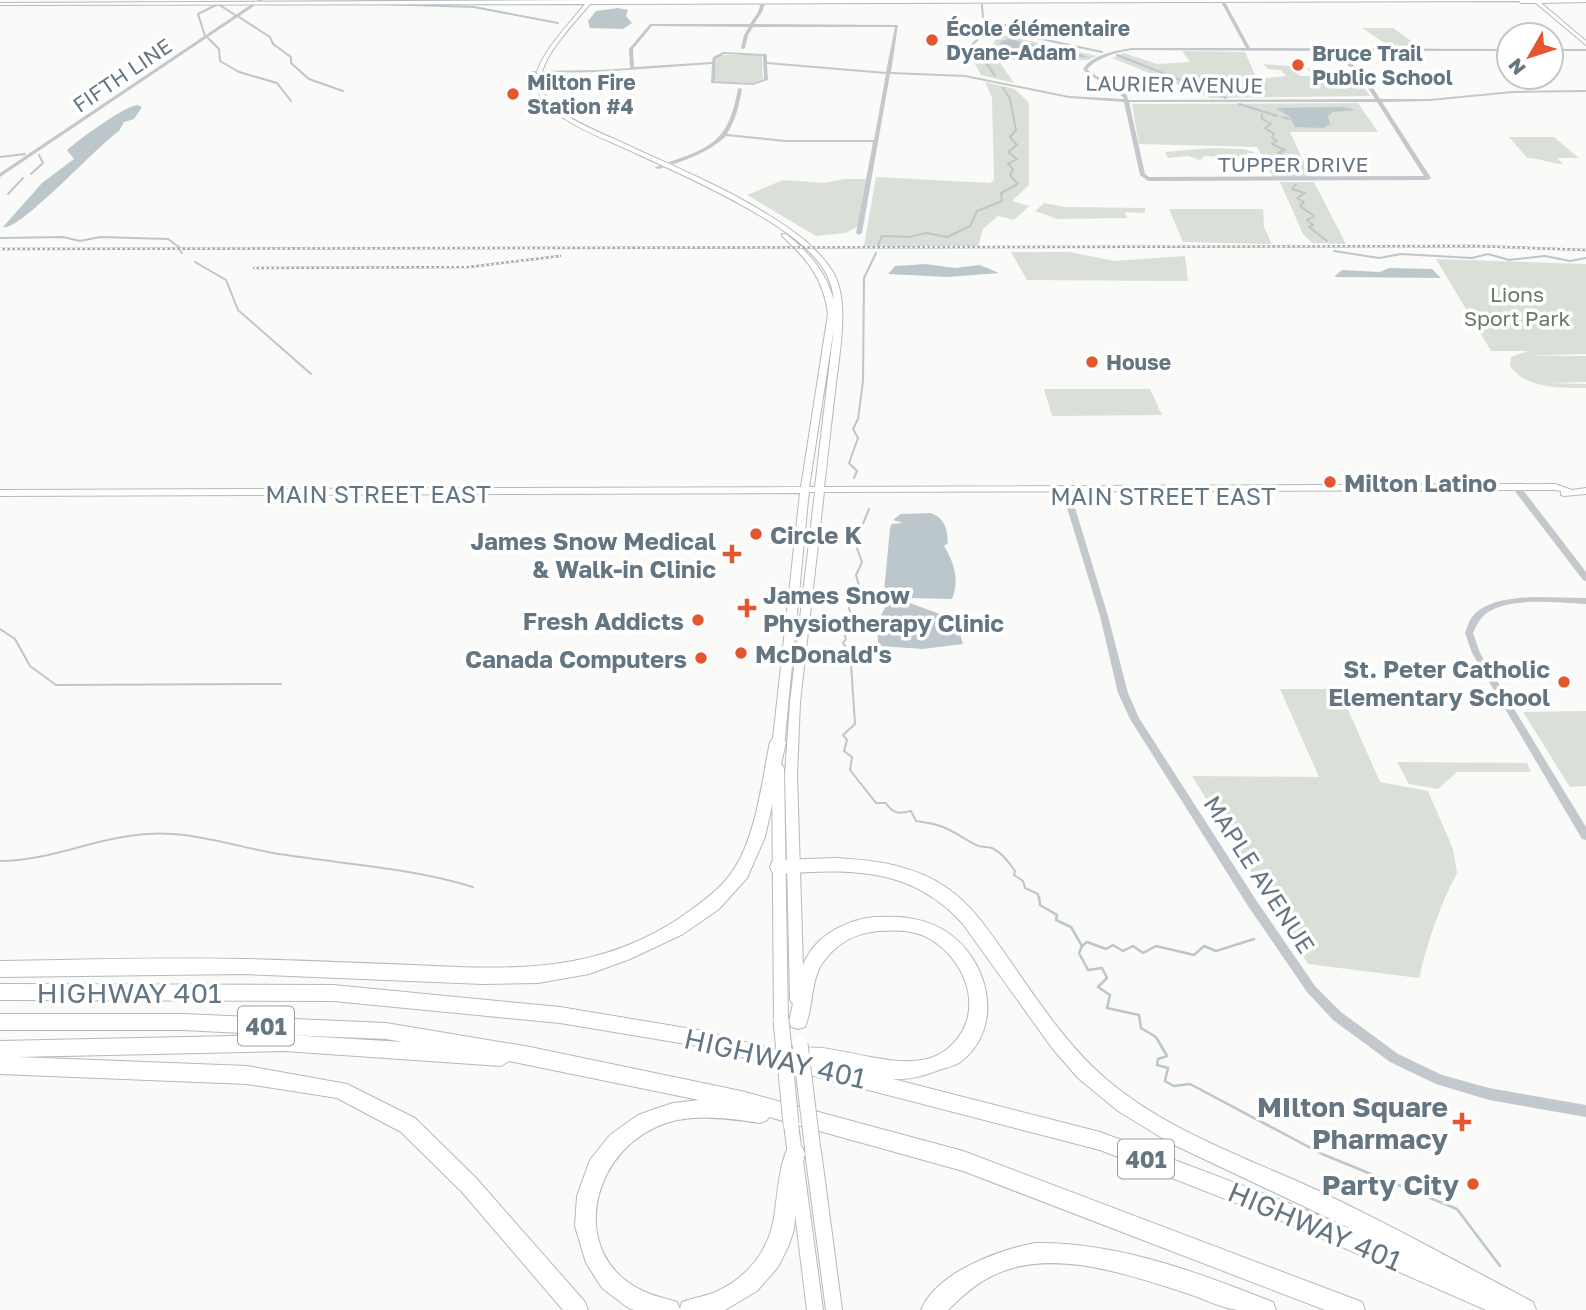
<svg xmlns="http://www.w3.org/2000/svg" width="1586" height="1310" viewBox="0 0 1586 1310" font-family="'Golos Text',sans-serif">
<rect width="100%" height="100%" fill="#fafaf8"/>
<!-- green -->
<g fill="#dadfd7">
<polygon points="1362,28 1393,28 1421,48 1392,48"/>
<polygon points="999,34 1097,56 1088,60 998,60 1014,83 981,75 967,50 990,49"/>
<path d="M1182,51l63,1 12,27 29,-3 -5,-6 -13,-1 -5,-5 27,2 10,10h14l-7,-8c19,1 32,10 50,9l13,19 -159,2 -99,-40 12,-5 33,11 33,-2z"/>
<polygon points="721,55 762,55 763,79 754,83 717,81 714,79 717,57"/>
<polygon points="985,82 1015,89 1029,103 1029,185 1012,201 1029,206 1014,220 998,216 983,229 978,246 864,246 876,177 990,183 994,180 992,98"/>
<polygon points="1358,103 1378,132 1290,132 1311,177 1273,177 1257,147 1139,144 1132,104"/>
<path d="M1509,137h45l25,21h-22l6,6c-13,0 -21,-6 -36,-6z"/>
<path d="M1211,148l32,1 14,4h-10v5c-8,2 -30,-2 -42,-2l-5,4 -12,-4 -20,2 -3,-6z"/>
<polygon points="844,179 866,179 858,226 846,233 816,236 747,195 783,180 824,183"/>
<polygon points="1280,182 1314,182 1346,244 1312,243 1303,234"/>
<polygon points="1044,203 1065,207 1145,208 1145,213 1125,212 1127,218 1057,219 1035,211"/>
<polygon points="1169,209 1263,209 1264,227 1272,244 1183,242"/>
<polygon points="1011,252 1070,252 1114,261 1185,256 1188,281 1027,280"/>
<path d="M1436,259l150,5v90l-60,2h60v26l-39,1 39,1v4c-25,0 -60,1 -76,-22l1,-9 17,-6h-37z"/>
<polygon points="1044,389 1150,389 1162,415 1052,416"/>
<path d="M1280,689h59l41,93 48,9 25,58 4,24c-18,34 -29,68 -38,105l-111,-14 -116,-188 127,1z"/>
<polygon points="1586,711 1586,786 1570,787 1523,712"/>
<polygon points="1397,762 1527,763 1531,772 1457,772 1438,789 1409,784"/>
</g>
<!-- water -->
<g fill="#bbc7cb">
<polygon points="618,8 628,10 626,16 632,23 623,29 590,28 588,21 596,11"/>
<polygon points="1009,39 1080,54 1087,57 1007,57 999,49 1001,41"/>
<path d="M137,105l5,2 -8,12 -10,3 -5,9c-21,14 -100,101 -116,96l39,-44 32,-24 -7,-9c13,-11 56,-43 70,-45z"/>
<polygon points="1343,107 1356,110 1333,112 1328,116 1330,124 1323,128 1295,127 1290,117 1276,108"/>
<polygon points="926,264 955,268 980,265 999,273 948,277 888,274 895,266"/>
<polygon points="1389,268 1432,269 1441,278 1334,277 1342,270 1380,272"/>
<path d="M931,513c14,6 16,15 17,30l-4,3c10,16 16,35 8,53l-44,-1 -1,4 41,15 9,7 6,20 -40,5 -44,-3c-4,-15 1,-35 12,-46l13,-1 -1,-3 -19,-4 6,-64 2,-4 11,-1 -10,-3 8,-6z"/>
</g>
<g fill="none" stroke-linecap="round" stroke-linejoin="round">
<!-- stream-far1 -->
<g stroke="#bbc7cb" stroke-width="2">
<polyline points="379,4 474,7 558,23"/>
<polyline points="982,5 984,33 968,49 982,57 995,76"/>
<polyline points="239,17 270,37 273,44 291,57 291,63 309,79 343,91"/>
<polyline points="983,25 1005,25 1014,33 1102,52"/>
<polyline points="205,36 198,14 218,4 235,15"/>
<polyline points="208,38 219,49 220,61 239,72 277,83 291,101"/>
<polyline points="1117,55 1226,98"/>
<polyline points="1239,104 1277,116"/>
<polyline points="1262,114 1262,119 1271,124 1265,128 1274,134 1272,137 1277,141 1272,144 1285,150 1278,153 1285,156 1283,161 1291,164 1283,169 1289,175"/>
<polyline points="1282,117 1289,119"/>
<polyline points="0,157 25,154"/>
<polyline points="31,174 43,163 39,155"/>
<polyline points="1296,184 1292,189 1305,193 1297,198 1304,202 1300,206 1314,216 1307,220 1313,225 1309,227 1327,241"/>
<polyline points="8,194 23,178"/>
<polyline points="0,238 63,237 80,241 100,237 168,239 179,247"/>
<polyline points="878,245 882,236 909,237 926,233 947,237 970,226 977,211 1002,201 1001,193 1018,184 1010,175 1013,169 1008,164 1017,159 1008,152 1017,145 1010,137 1016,130 1010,99 1003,88"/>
<polyline points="180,250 182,253"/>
<polyline points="1334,251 1379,258 1401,254 1472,258 1488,254 1509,260 1545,256 1570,261 1586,258"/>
<polyline points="195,262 226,280 238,310 311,374"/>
<polyline points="854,478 857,471 849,463 858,438 853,429 858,419 863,381 864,278 876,253"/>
<path d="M869,509l-14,34 7,19 -6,13 4,14 -11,19 2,6 -6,3 6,8 -7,8 2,6 -3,4 7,11 -6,5 7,5 4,60 -12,11 4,5 -3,11 8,6 -2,13 26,33h10c7,11 13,11 25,8l5,10c32,4 34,10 60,24 5,3 10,1 16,3 10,5 17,14 23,23l-1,4 9,6 2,7 13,6 1,5"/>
<polyline points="0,629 15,639 30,666 56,685 281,684"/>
<path d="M0,861c51,0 96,-24 147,-27 43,-3 84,11 126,19 67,11 135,14 200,34"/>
</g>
<!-- stream -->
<g stroke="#bbc7cb" stroke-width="2.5">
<polyline points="1039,897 1040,905 1057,915 1056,920 1071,927 1082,946 1079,953 1088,970 1102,968 1107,978 1098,987 1110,995 1107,1008 1139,1015 1141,1028 1156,1037 1167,1056 1158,1059 1157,1065 1168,1068 1165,1081 1174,1086 1190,1084 1322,1154 1457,1209 1500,1266"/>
<polyline points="1082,946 1087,942 1106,949 1113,945 1123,951 1133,946 1143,953 1156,946 1194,955 1204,946 1216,951 1254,939"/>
</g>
<defs>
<g id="major">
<path d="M589,0h997v2l-45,1 45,38v4l-50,-42h-15l-2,-2 -929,3c-15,18 -47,51 -49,74 -2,20 20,35 35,43 20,11 42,19 62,29 45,20 91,40 132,66 24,15 48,32 63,56 18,30 5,87 2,120 -4,32 -7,63 -11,95l731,-3 17,6 14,-2v6l-22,2 -3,-1v-4l-6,-1 -731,2 -24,210 -3,73 7,224 -2,4 -5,2 -5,-2 -2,-4 -5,-224 5,-73 25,-210h-6l-1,8 -24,248 -2,3h-8l-2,-3 28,-255 -800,3v-6l801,-3 27,-173c-4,-34 -21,-56 -46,-78v-2h4c23,18 40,38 48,67 -1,-9 -3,-18 -7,-26 -12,-23 -36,-40 -58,-54 -42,-26 -87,-47 -132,-67 -22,-11 -46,-19 -67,-32 -15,-9 -36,-24 -34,-44 2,-23 35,-56 49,-74l-585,1v-2zM834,327l-19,160h-6z"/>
<polygon points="778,764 782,765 784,768 788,1020 786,1024 781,1026 776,1024 774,1020 772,768 774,765"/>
<polygon points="791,1117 796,1119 798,1124 823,1310 807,1310 784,1124 786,1119"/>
<polygon points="813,1144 818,1146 821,1151 842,1310 826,1310 805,1151 808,1146"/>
</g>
<g id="highway">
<path d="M778,737l5,1 3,4 -21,95 -18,41 -28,31 -36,25 -53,25 -41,15 -51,9 -55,1 -241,-10 -242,3v-16c81,-1 163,-4 244,-2 56,1 113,4 169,6 99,5 186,9 271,-50 18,-13 38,-27 50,-46 22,-33 28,-88 36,-127l3,-4z"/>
<path d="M836,858c38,2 79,7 111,30 25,17 42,43 59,67 30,43 60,90 100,124 62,53 142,79 215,113 72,34 142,73 212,110l3,8h-50l-199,-87 -187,-73 -402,-104 -138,-23 -227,-22 -333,-1v-16l333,1 227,22 138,23 94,24c24,-24 111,29 154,-4 41,-32 23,-88 -16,-111 -17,-10 -34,-9 -52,-8 -22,2 -41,12 -54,30 -14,18 -10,45 -19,66l-7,2 -7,-2 -2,-6c6,-22 7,-46 19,-66 13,-22 42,-36 67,-38 23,-1 46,0 67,12 47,27 65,99 17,134 -5,3 -14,5 -20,7 -16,6 -29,10 -46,9l207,53 191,72 67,28 -186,-88 -54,-33 -40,-33 -26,-30 -89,-124c-52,-58 -114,-55 -185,-50l-6,-2 -2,-5 2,-5 6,-2z"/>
<path d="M0,1014h183l203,9 144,24 211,44 222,60 391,148 8,3 3,8h-40l-362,-139 -194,-54 -2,3 -7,3c-33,-5 -74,-11 -106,5 -65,31 -84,127 -13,162 11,6 24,8 36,12l3,7 2,-7c10,-4 21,-5 31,-9 36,-15 58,-45 62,-82 3,-22 4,-43 13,-64l7,-3 7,3 3,7 -5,19 -6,56 -5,16 -11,22 -21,24 -32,19h-91l-7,-3 -25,-19 -16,-25 -11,-37 2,-30 13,-36 20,-25 28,-20 14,-5 21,-7 26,-3 -190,-39 -8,5 -217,-15 -266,6 229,9 100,18 68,34 61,60 109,124 3,8h-25l-101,-118 -61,-60 -64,-34 -90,-14 -247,-10v-33l283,-6 -100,-5h-183zM288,1035l98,4 17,3z"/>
<path d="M1035,1243c79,-1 157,27 230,56l8,3 3,8c-12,0 -25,0 -38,0 -18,-2 -38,-13 -55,-18 -58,-18 -135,-46 -193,-15 -16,8 -30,21 -42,33h-27c16,-38 77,-60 114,-67z"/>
</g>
</defs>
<!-- major casing -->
<use href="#major" stroke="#b5babe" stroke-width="2"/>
<!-- highway casing -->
<use href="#highway" stroke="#b4b9bd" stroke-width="2"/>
<!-- minor -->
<g fill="#c3c8cc" fill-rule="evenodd">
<polygon points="258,0 263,0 0,177 0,173"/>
<path d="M762,0h4l-4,12 -8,12 144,1 -7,47 74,3 104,21 55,3 -1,-2 -40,-27c7,-15 34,-20 49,-22h114l-26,-48h4l26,48 259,1v2h-170l28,27 13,21h50l82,-8 74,-1v2l-74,1 -82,8 -48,1 49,76 -3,2 -280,1 -8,-6 -16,-73 -55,-4 -104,-21 -75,-3 -28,159 -3,2 -3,-2 17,-91h-88l-59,-6c-19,18 -43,25 -67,33l-5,-1c10,-5 22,-8 32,-12 37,-13 45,-31 52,-67l2,-1 2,1c-3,16 -6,30 -15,45l58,6h89l12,-66 -119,-10 1,16 -15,5 -42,-2 1,-19 -112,8 -68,1 -2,-1 2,-1 68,-1 30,-2 -1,-19 21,-25h100l8,-12zM652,26l97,1 -5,8 -3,13 2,1 2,-1 3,-13 5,-8h142l-9,45 -119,-10v-7l-2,-1 -42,-2 -10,5 -1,5 -78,5 -1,-18zM1132,50l202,1 29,29 12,19 -247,1 -1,-5 -40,-25c8,-12 31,-18 45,-20zM724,54l39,2 1,23 -11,4 -38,-2 1,-22zM1129,102h248l47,74 -275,1 -4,-3z"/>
<rect x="1551" y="49" width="35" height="2"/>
<polygon points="1062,486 1065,486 1069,488 1108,616 1128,693 1139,718 1256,900 1315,986 1341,1012 1398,1054 1442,1075 1489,1088 1586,1105 1586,1117 1489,1100 1436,1084 1390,1062 1333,1020 1307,992 1248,906 1130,719 1118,693 1100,616 1061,488"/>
<polygon points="1514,486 1520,486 1586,572 1586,581 1583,580 1514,490 1513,488"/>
<path d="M1537,597l49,1v6c-28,-1 -71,-7 -96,7 -9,5 -13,13 -17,22l7,20 106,174v13l-4,-1 -110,-186 -7,-20c2,-5 4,-12 7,-16 15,-18 44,-19 65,-20z"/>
</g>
<!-- major -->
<use href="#major" fill="#fff" fill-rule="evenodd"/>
<!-- highway -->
<use href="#highway" fill="#fff" fill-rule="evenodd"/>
<defs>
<g id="rail">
<polyline points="0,249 1474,246 1586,250"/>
<polyline points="254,268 469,267 560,256"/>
</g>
</defs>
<!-- rail casing -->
<use href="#rail" stroke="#a2aab0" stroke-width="2.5"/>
<!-- rail -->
<use href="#rail" stroke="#fff" stroke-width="2" stroke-dasharray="2.5" stroke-linecap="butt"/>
<defs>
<g id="major-bridge">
<polyline points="781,1020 791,1124"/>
<polyline points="800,1044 813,1151"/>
</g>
</defs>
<!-- major-bridge casing -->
<use href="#major-bridge" stroke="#b5babe" stroke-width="17" stroke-linecap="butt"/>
<!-- major-bridge -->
<use href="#major-bridge" stroke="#fff" stroke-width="15"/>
</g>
<!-- markers -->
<g fill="#e4572e" stroke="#fff" stroke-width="2.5">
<circle cx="932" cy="40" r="7"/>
<circle cx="1298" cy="65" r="7"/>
<circle cx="513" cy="94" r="7"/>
<circle cx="1092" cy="362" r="7"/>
<circle cx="1330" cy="482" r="7"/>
<circle cx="756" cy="534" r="7"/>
<path d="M728.5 543.5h7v7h7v7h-7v7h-7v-7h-7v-7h7z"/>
<path d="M743.5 597.5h7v7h7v7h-7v7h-7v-7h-7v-7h7z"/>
<circle cx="698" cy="620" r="7"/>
<circle cx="741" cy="653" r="7"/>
<circle cx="701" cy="658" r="7"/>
<circle cx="1564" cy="682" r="7"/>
<path d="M1458.5 1111.5h7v7h7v7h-7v7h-7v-7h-7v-7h7z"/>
<circle cx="1473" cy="1184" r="7"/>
</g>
<g text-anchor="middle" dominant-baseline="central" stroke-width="7" stroke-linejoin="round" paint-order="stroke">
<!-- far-poi labels -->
<g font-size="21" font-weight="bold" fill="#657683" stroke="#fff" text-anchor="start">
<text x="946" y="28">École élémentaire<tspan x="946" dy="24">Dyane-Adam</tspan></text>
<text x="1312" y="53">Bruce Trail<tspan x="1312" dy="24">Public School</tspan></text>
<text x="527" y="82">Milton Fire<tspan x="527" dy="24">Station #4</tspan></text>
<text x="1106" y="362">House</text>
</g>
<!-- far-street labels -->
<g font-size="21" fill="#657683" stroke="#fff">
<text transform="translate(122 75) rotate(-34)">FIFTH LINE</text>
<text transform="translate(1174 84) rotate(1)">LAURIER AVENUE</text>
<text x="1293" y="164">TUPPER DRIVE</text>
</g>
<!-- far-park labels -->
<g font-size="21" fill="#687a64" stroke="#fff">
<text x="1517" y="294">Lions<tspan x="1517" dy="24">Sport Park</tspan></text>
</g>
<!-- shield labels -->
<g fill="#fff" stroke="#939fa8" stroke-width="2">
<rect x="238" y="1006.5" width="56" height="39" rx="5"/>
<rect x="1118" y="1139.5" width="56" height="39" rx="5"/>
</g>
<g font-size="23" font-weight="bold" fill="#657683">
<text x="266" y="1026">401</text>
<text x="1146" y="1159">401</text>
</g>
<!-- poi labels -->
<g font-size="24" font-weight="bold" fill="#657683" stroke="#fff" text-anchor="start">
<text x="1344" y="482">Milton Latino</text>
<text x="770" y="534">Circle K</text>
<text x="716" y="540" text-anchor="end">James Snow Medical<tspan x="716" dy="28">&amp; Walk-in Clinic</tspan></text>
<text x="763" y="594">James Snow<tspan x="763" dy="28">Physiotherapy Clinic</tspan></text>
<text x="684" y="620" text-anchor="end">Fresh Addicts</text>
<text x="755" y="653">McDonald's</text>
<text x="687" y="658" text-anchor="end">Canada Computers</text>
<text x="1550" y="668" text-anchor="end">St. Peter Catholic<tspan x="1550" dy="28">Elementary School</tspan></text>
</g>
<!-- street labels -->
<g font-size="24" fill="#657683" stroke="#fff">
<text x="378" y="493">MAIN STREET EAST</text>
<text x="1163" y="495">MAIN STREET EAST</text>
<text transform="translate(1260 874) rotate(57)">MAPLE AVENUE</text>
</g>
<!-- near-street labels -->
<g font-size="28" fill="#657683" stroke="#fff">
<text x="129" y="992">HIGHWAY 401</text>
<text transform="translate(775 1058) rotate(13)">HIGHWAY 401</text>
<text transform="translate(1315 1226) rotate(23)">HIGHWAY 401</text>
</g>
<!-- near-poi labels -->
<g font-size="28" font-weight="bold" fill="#657683" stroke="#fff" text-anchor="end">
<text x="1448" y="1106">MIlton Square<tspan x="1448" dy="32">Pharmacy</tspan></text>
<text x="1459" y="1184">Party City</text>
</g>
</g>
<!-- north arrow -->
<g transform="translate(1530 56) rotate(231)"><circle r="33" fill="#ffffff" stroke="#c1c8cd" stroke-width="2"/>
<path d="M0-5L12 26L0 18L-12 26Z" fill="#e4572e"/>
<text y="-10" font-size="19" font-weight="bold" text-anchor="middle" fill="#657683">N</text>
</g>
</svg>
